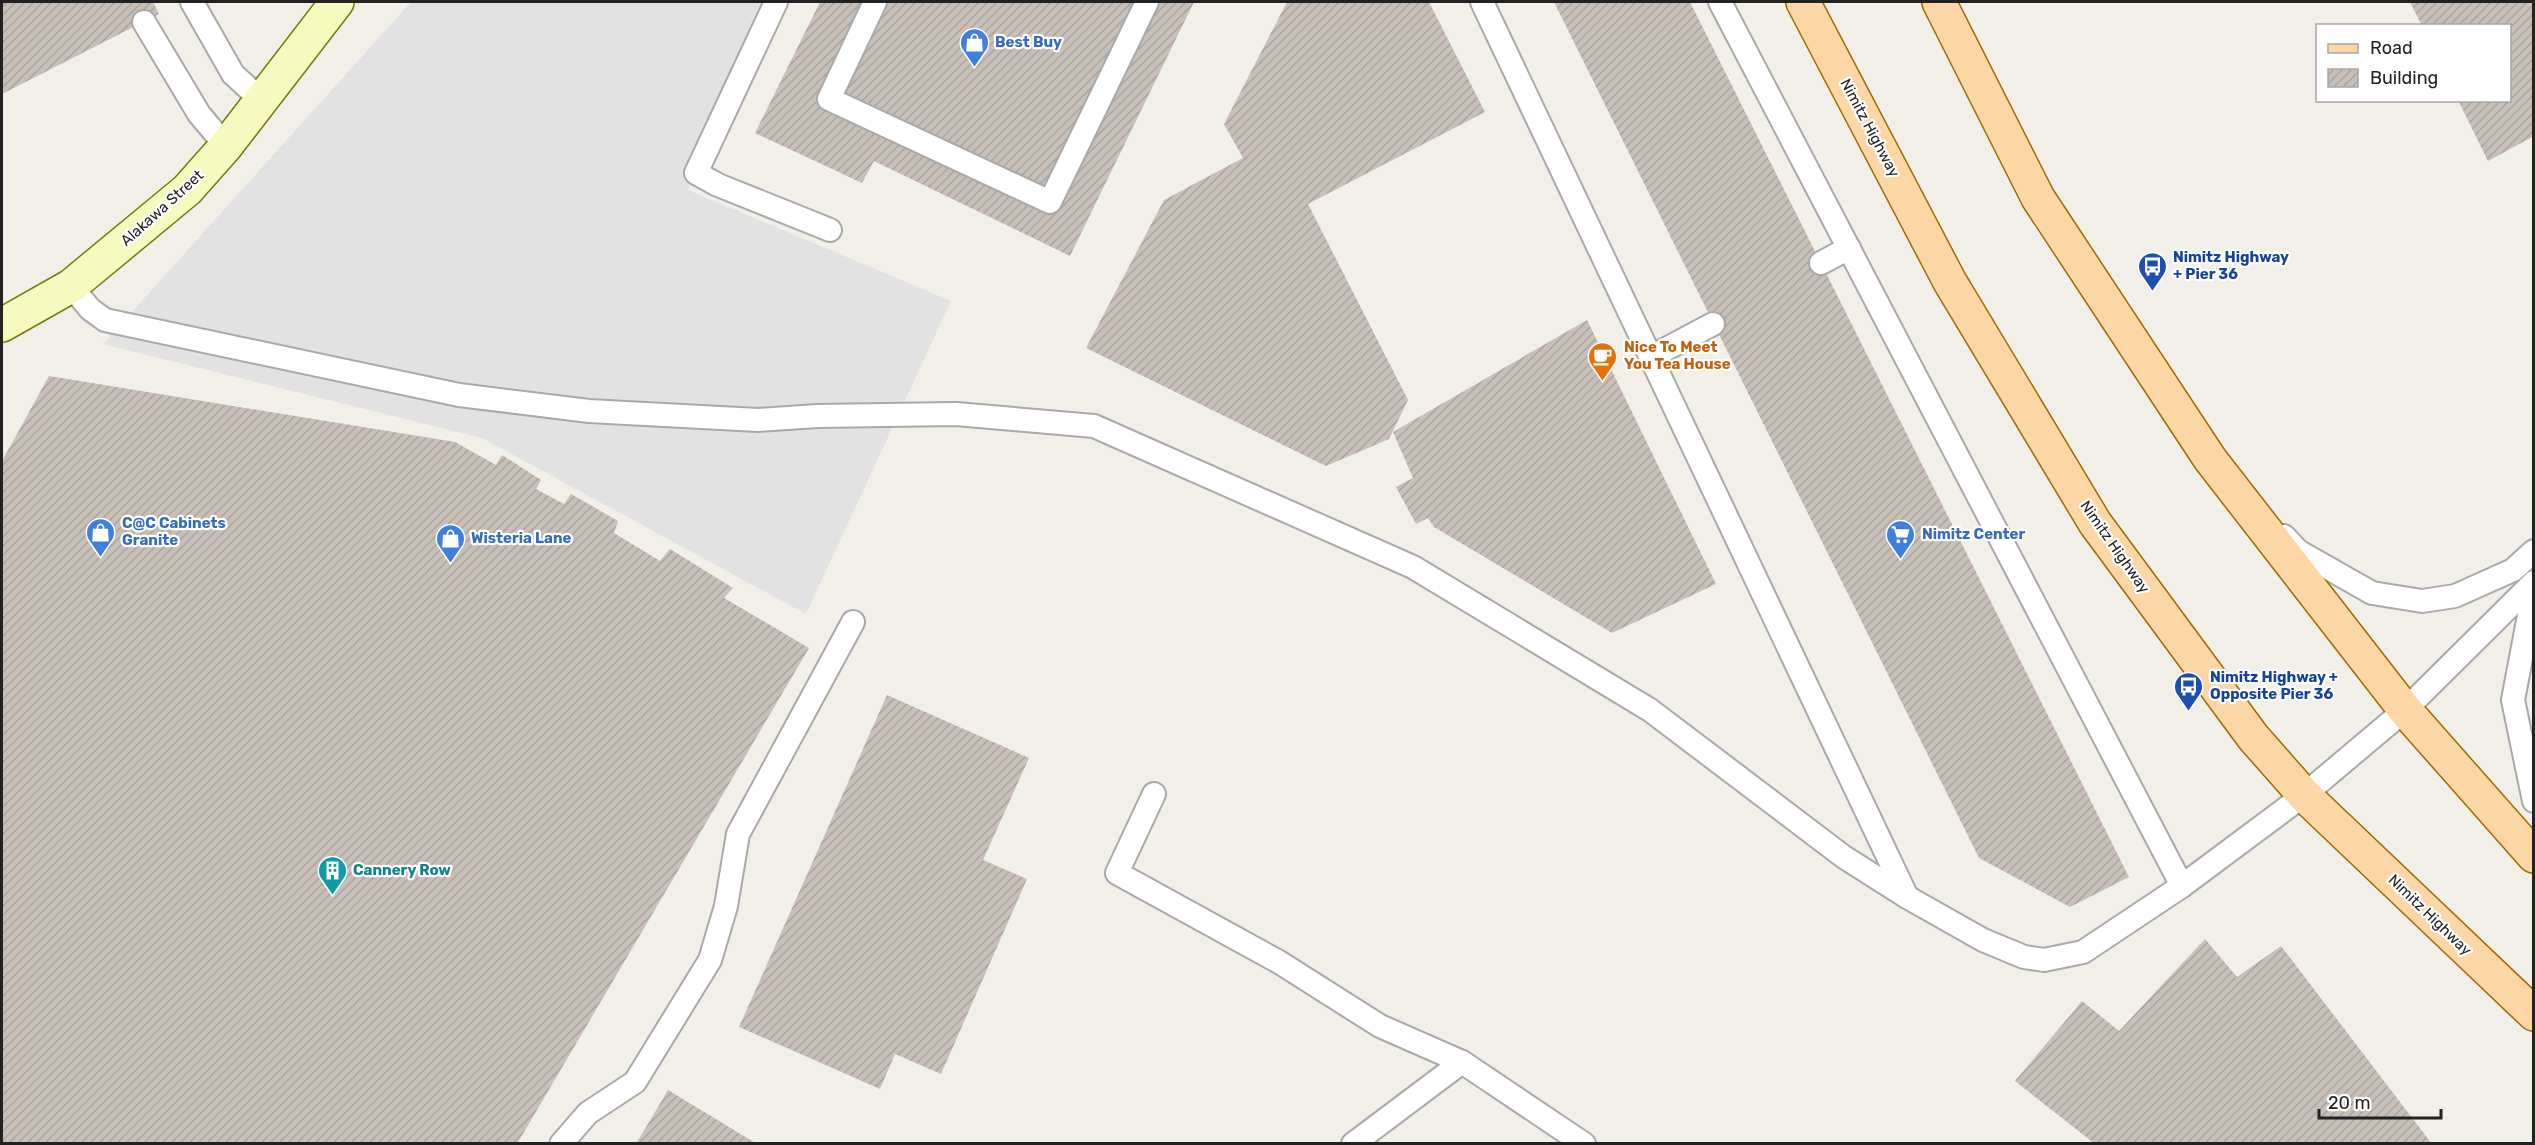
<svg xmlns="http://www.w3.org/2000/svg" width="2535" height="1145" viewBox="0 0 2535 1145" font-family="Rubik,sans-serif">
<defs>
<pattern id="building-hatch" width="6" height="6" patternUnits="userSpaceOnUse" patternTransform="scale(1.5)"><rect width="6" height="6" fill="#c7bfb8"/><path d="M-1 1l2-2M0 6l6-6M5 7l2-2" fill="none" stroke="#aba49e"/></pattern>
</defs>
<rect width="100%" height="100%" fill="#f2efe9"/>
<!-- parking -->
<polygon fill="#e2e2e2" points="411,2 776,2 688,190 951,301 806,614 482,438 103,344"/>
<!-- building -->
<g fill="url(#building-hatch)">
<polygon points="2,2 153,2 159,14 2,94"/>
<polygon points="820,2 1194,2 1070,256 874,161 862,183 755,133"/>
<polygon points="1287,2 1429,2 1485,112 1308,204 1408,400 1389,439 1326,466 1086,348 1164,200 1243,158 1224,124"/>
<polygon points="1554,2 1690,2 2129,877 2070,907 1979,858"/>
<polygon points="2410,2 2534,2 2534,136 2488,161 2458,100 2510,100 2510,26 2422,26"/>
<polygon points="1587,320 1716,584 1612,633 1434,527 1428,518 1416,524 1396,487 1413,478 1393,432"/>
<polygon points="49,376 455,442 496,465 502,455 541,480 536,489 564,504 571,494 618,521 614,533 660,561 670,549 733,588 724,598 809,648 517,1144 2,1144 2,461"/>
<polygon points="887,695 1029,758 983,860 1027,879 941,1074 895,1054 880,1089 739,1027"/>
<polygon points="2205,939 2237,977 2281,946 2432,1144 2095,1144 2015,1081 2082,1001 2119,1031"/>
<polygon points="668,1090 757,1144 636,1144"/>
</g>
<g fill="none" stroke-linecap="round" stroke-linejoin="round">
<defs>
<g id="lane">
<polyline points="192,2 233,74 261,100"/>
<polyline points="776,2 696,173 718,185 830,230"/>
<polyline points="875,2 829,99 1050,202 1147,2"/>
<polyline points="1482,2 1907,897"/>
<polyline points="1720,2 2182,886"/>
<polyline points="144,22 199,114 226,146"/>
<polyline points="1821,263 1849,248"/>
<polyline points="71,286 90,309 105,320 459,395 589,411 758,420 817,416 956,414 1094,426 1413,567 1650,710 1844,857 1907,897 1983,940 2024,957 2044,960 2083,952 2182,886 2304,795 2405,710 2534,582"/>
<polyline points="1651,357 1713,324"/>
<polyline points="2284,536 2298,551 2372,593 2422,601 2455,596 2513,570 2534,551"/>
<polyline points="2534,589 2513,700 2534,801"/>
<polyline points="1154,794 1117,873 1279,962 1380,1026 1462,1062 1584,1144"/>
<polyline points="561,1144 588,1113 635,1082 710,960 726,906 738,834 853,622"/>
<polyline points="1353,1144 1462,1062"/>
</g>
<polyline id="secondary" points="2,325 71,286 187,190 226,146 337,2"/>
<g id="primary">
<polyline points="1803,2 1950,282 2095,523 2253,737 2304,795 2534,1014"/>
<polyline points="1939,2 2038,198 2210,459 2405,710 2534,856"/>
</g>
</defs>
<!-- lane casing -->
<use href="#lane" stroke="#a9a9a9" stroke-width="26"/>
<!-- secondary casing -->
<use href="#secondary" stroke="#707d05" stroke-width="36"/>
<!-- primary casing -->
<use href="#primary" stroke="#a06b00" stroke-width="36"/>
<!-- lane -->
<use href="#lane" stroke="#fff" stroke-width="22"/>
<!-- secondary -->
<use href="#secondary" stroke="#f7fabf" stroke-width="33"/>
<!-- primary -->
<use href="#primary" stroke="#fcd6a4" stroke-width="33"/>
</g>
<!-- icons -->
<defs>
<symbol id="shop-pin" viewBox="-11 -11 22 30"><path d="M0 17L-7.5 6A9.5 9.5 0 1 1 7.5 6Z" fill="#3f7fe0" stroke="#fff"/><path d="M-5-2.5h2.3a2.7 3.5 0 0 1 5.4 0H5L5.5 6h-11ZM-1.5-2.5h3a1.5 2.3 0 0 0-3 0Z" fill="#fff"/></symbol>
<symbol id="bus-pin" viewBox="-11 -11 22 30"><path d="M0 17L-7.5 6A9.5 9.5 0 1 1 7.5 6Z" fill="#1a4fb4" stroke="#fff"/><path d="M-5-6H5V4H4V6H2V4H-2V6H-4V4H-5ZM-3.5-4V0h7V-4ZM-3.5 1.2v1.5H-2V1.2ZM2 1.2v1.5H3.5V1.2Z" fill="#fff"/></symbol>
<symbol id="cafe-pin" viewBox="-11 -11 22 30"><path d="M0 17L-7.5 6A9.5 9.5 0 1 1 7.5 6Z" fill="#e8710a" stroke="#fff"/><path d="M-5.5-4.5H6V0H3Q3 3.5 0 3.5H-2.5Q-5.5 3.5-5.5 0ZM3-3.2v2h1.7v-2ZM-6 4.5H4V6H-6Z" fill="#fff"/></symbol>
<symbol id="supermarket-pin" viewBox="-11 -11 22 30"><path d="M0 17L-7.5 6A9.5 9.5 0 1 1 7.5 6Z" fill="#3f7fe0" stroke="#fff"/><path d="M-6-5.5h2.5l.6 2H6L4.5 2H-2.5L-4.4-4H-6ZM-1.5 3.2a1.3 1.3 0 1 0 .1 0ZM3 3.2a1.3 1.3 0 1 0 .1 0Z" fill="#fff"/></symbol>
<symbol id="building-pin" viewBox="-11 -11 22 30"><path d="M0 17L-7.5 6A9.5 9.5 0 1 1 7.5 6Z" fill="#0f9aa8" stroke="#fff"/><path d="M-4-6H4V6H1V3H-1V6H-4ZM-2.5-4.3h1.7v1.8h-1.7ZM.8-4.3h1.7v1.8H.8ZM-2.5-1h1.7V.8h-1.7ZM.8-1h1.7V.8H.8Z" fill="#fff"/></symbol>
</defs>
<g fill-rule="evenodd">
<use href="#shop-pin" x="958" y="26" width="33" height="45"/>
<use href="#bus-pin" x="2136" y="250" width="33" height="45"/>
<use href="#cafe-pin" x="1586" y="340" width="33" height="45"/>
<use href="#shop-pin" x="84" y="516" width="33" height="45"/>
<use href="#supermarket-pin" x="1884" y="518" width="33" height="45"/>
<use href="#shop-pin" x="434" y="522" width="33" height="45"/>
<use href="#bus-pin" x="2172" y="670" width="33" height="45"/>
<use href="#building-pin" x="316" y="854" width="33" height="45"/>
</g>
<g text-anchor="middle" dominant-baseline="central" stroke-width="4.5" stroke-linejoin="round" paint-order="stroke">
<!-- shop labels -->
<g font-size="15" font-weight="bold" fill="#366cbe" stroke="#fff" text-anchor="start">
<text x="995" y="42">Best Buy</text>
<text x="122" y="523">C@C Cabinets<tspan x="122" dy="17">Granite</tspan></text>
<text x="1922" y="534">Nimitz Center</text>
<text x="471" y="538">Wisteria Lane</text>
</g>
<!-- street labels -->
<g font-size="15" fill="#222" stroke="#fff">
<text transform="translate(1870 128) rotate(62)">Nimitz Highway</text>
<text transform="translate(162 208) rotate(-42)">Alakawa Street</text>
<text transform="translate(2115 547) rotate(55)">Nimitz Highway</text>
<text transform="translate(2430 915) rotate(44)">Nimitz Highway</text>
</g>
<!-- transit labels -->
<g font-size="15" font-weight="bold" fill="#164399" stroke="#fff" text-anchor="start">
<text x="2173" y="257">Nimitz Highway<tspan x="2173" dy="17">+ Pier 36</tspan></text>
<text x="2210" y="677">Nimitz Highway +<tspan x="2210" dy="17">Opposite Pier 36</tspan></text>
</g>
<!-- food labels -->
<g font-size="15" font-weight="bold" fill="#c56008" stroke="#fff" text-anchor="start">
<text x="1624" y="347">Nice To Meet<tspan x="1624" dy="17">You Tea House</tspan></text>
</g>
<!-- culture labels -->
<g font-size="15" font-weight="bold" fill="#0d838f" stroke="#fff" text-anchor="start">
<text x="353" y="870">Cannery Row</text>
</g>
</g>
<!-- border -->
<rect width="2535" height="1145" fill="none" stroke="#222222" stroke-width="6"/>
<!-- legend -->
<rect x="2316" y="24" width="195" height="78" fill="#ffffff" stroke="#a7a7a7" stroke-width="1.5"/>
<rect x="2328" y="44" width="30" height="9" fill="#fcd6a4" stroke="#a7a7a7" stroke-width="1.5"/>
<text x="2370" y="54" font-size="18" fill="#222222">Road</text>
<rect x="2328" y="69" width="30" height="18" fill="url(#building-hatch)" stroke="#a7a7a7" stroke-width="1.5"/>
<text x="2370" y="84" font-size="18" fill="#222222">Building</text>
<!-- scale -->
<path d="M2319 1109v9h122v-9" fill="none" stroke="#222222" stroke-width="3"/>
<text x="2328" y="1109" font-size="18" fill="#222222" stroke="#ffffff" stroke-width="4.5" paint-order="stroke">20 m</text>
</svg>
